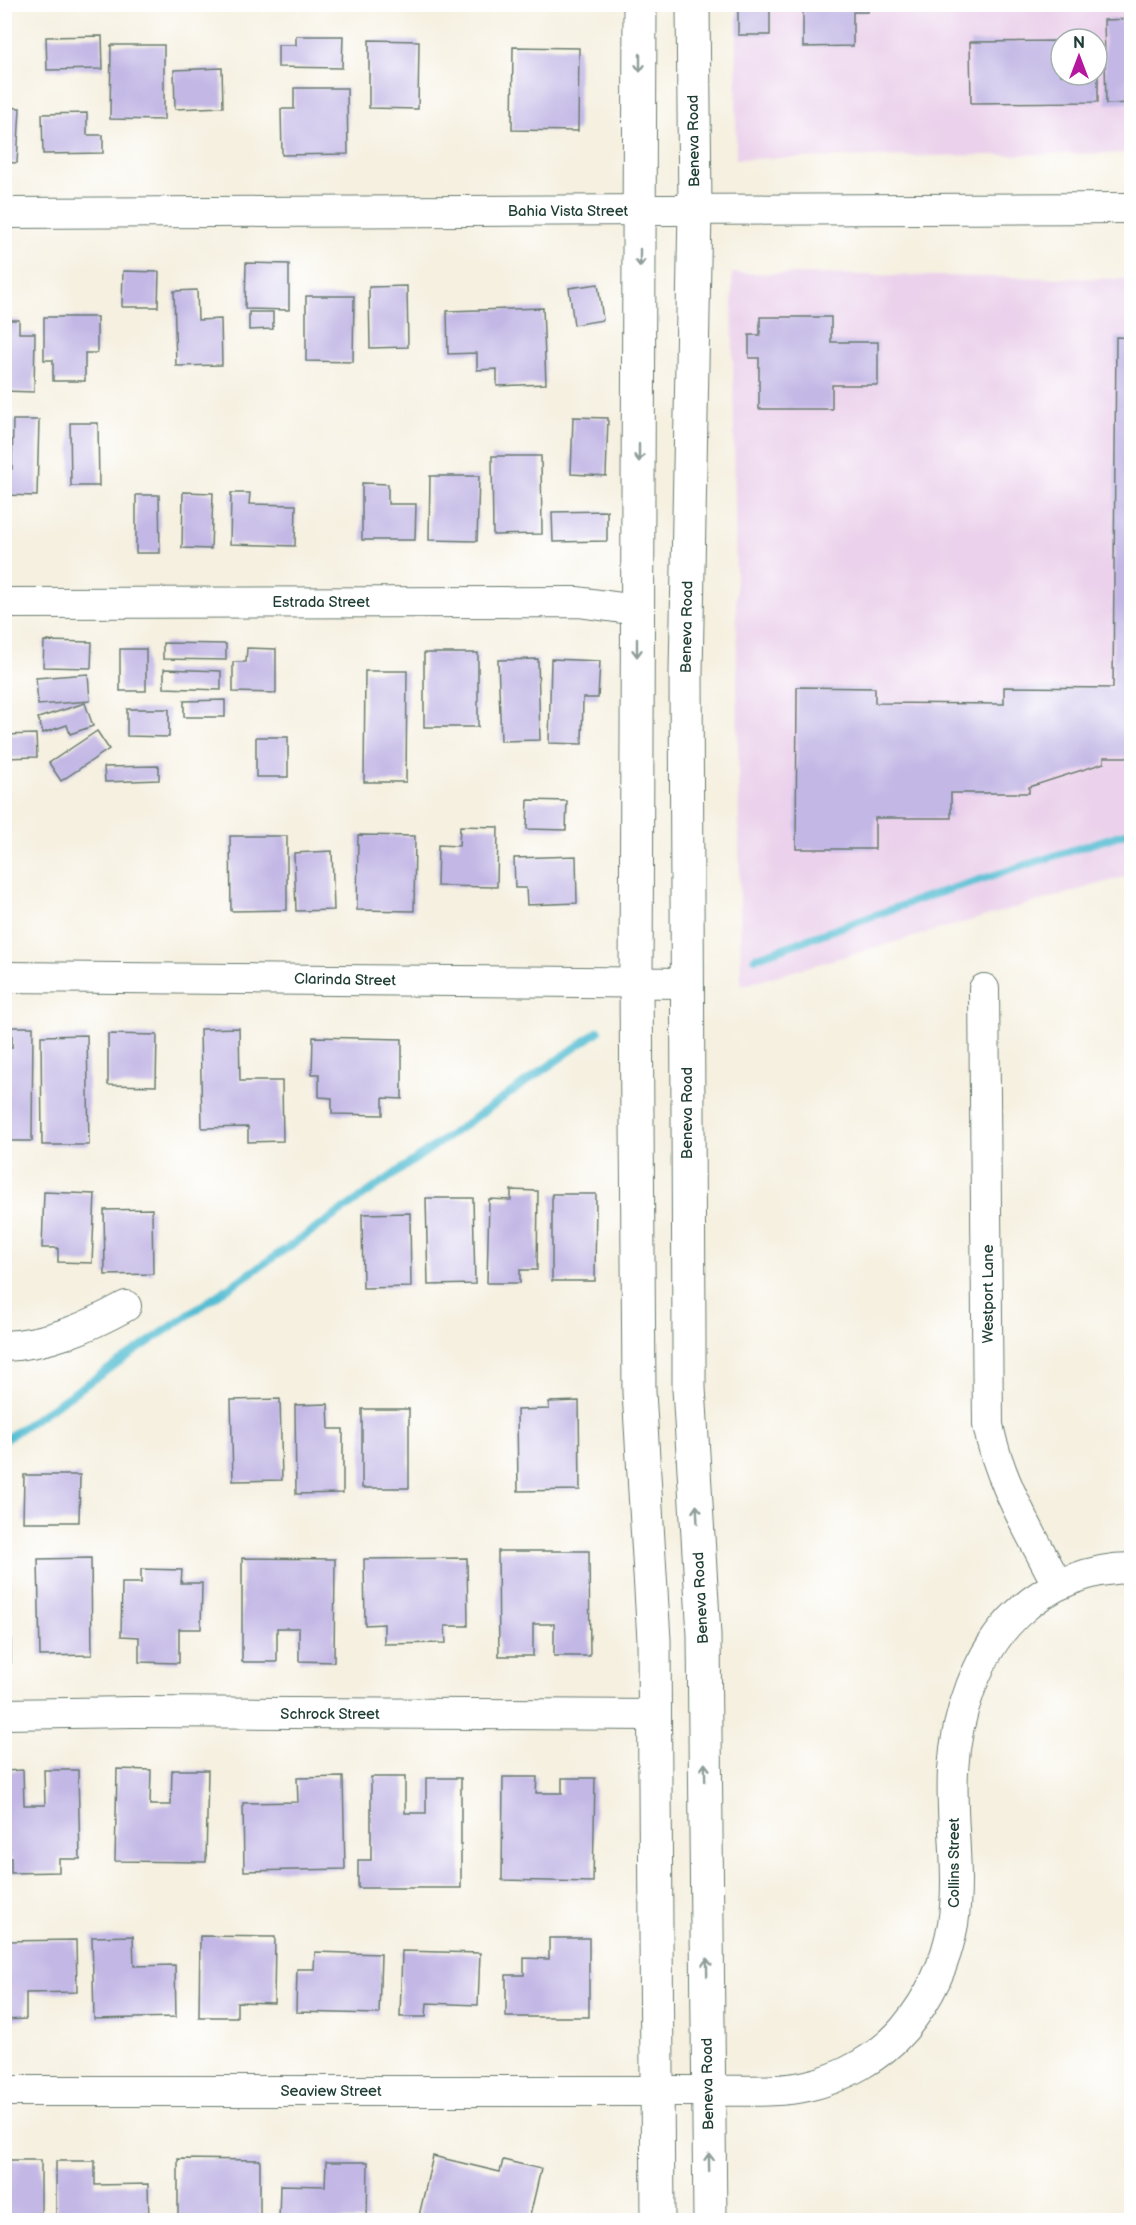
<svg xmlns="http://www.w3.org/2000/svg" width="1136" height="2225" viewBox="0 0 1136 2225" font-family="'Balsamiq Sans',sans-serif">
<rect width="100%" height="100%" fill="#fff"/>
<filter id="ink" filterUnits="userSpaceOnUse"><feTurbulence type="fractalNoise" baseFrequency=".0167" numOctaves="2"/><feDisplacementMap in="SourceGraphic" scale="12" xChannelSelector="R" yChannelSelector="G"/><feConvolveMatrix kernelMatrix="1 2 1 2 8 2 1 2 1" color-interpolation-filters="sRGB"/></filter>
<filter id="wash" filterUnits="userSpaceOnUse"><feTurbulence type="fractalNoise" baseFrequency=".008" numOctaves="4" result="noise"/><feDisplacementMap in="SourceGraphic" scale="24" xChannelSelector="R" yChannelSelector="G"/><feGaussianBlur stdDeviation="1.35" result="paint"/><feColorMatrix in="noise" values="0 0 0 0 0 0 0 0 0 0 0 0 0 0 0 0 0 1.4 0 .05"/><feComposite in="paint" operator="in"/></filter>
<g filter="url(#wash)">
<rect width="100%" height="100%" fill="#f5f0e0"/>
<!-- built -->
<g fill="#ebd1eb" fill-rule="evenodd">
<path d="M737,5h394v148l-395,6zM1061,39h36v36h-36z"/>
<polygon points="732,273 1131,279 1131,875 741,986"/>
</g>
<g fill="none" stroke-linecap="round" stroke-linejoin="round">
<!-- stream -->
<g stroke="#56bed3" stroke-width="8">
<polyline points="755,958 926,897 1132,831"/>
<polyline points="4,1440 327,1221 599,1031"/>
</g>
</g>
<g id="blocks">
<!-- building -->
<g fill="#c2b7e5">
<rect x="738" y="4" width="32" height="31"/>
<polygon points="803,4 868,4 868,12 853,12 853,46 803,47"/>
<polygon points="1132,19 1132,103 1106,104 1104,20"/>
<polygon points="102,36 103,69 47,70 46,37"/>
<polygon points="296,36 343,36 342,68 278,67 278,45 296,45"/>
<polygon points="369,40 419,41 418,109 369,108"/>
<polygon points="1061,41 1061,75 1098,75 1098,102 971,103 970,42"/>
<polygon points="111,45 164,45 164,120 110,119"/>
<polygon points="513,47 579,48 578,131 512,130"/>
<polygon points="222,68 223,107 175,109 174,70"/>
<polygon points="294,88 347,88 348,154 282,155 281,109 294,109"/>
<polygon points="4,107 20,108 17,163 4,162"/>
<polygon points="87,113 87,135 103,135 103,153 43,154 42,114"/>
<polygon points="246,263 289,264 289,310 245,309"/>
<polygon points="123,271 159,272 158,307 122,307"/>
<polygon points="598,284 603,320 574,325 569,288"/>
<polygon points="407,286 408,347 370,348 369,287"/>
<polygon points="197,290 198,320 221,319 222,365 176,366 174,291"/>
<polygon points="306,296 354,296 353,362 306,361"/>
<polygon points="543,308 546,384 497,386 497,369 477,370 477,353 448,354 447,311"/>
<polygon points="249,312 273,312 273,329 249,330"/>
<polygon points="44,317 97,317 97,353 85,353 85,381 53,381 53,360 44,360"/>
<polygon points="760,317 831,317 831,342 878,342 878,385 832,385 832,409 759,409 759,358 749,358 749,335 760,335"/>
<polygon points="4,320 19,320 19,333 35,333 34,392 4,391"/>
<polygon points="1116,337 1132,338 1132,757 1104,757 1104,763 1029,787 1029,793 951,793 951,818 875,818 875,849 796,849 797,687 875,688 875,703 1004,704 1004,687 1113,688"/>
<polygon points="573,417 608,418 606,476 571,474"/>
<polygon points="13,420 39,420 37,496 4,495 4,469 12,469"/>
<polygon points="70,423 98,423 99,486 71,486"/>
<polygon points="492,456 541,456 542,534 493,535"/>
<polygon points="430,476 479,476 477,541 429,540"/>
<polygon points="362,483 388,484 388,504 416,504 415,540 362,540"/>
<polygon points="183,492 213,493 211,549 182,548"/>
<polygon points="231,493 250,493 249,504 296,505 295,546 230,544"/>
<polygon points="136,495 159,495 160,553 136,553"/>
<polygon points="607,511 607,541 553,542 552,512"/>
<polygon points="44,641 92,642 91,668 43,667"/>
<polygon points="163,643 226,644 226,660 163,659"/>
<polygon points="247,648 276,649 276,693 233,692 233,662 246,662"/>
<rect x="120" y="649" width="26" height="42"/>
<rect x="424" y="653" width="54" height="74"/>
<polygon points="538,659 540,740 501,741 498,660"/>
<polygon points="551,659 600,661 598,698 583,698 582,744 549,743"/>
<polygon points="164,669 221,671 221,690 164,688"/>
<polygon points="365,671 407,671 406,782 364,782"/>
<polygon points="88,674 90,701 38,705 36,678"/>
<polygon points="225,700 225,717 184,717 184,701"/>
<polygon points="85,703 93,726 70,734 67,725 43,733 38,718"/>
<polygon points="127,709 169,709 169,737 127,736"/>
<polygon points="97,731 109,749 61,781 49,763"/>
<polygon points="36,734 37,757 4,758 4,735"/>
<rect x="256" y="737" width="32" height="40"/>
<polygon points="159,766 159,780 105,782 104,767"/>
<polygon points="528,800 567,801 566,830 527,829"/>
<polygon points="460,826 498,827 497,887 437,886 438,845 459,846"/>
<polygon points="358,835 415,836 414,911 357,910"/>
<polygon points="230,836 287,836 287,910 231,911"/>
<polygon points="332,851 334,910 296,911 294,853"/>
<polygon points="576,856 577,903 527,905 526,888 515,888 514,858"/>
<polygon points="12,1027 33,1027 32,1141 4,1141 4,1048 12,1048"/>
<polygon points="239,1028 240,1081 282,1081 283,1141 248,1142 248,1127 202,1128 200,1029"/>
<polygon points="108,1034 157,1035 156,1086 108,1085"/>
<polygon points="87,1035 89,1145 42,1145 41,1036"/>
<polygon points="313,1037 402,1039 402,1099 383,1098 383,1115 332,1114 332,1098 319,1097 319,1074 312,1074"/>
<polygon points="511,1190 538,1191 537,1270 520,1270 520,1283 487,1283 489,1199 511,1200"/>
<polygon points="44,1192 95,1194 92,1263 58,1262 58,1248 42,1248"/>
<polygon points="552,1194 596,1194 595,1281 552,1281"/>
<polygon points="426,1198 473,1198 475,1284 428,1285"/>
<polygon points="152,1209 153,1274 105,1275 104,1210"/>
<polygon points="410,1213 411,1287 363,1288 362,1214"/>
<polygon points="280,1399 282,1480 233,1481 231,1400"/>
<polygon points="579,1401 580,1490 518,1491 517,1410 549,1409 549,1402"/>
<polygon points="328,1404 329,1429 343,1429 343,1493 296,1494 295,1405"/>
<rect x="362" y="1409" width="47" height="79"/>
<polygon points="24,1475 80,1475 79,1522 23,1522"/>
<polygon points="4,1548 10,1548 11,1663 4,1663"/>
<polygon points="498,1551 589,1551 590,1656 554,1656 554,1624 533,1624 533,1656 499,1656"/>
<polygon points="91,1558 92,1655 40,1656 38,1559"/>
<polygon points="242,1558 335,1559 334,1662 299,1661 299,1628 277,1628 277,1662 242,1662"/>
<polygon points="467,1558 468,1626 445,1626 446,1643 384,1644 384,1624 365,1625 364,1559"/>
<polygon points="141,1569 182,1570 181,1583 202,1583 201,1629 179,1629 179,1663 139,1662 139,1637 121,1636 122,1583 141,1583"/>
<polygon points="117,1769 151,1770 150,1805 171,1805 172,1770 208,1770 206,1862 115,1861"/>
<polygon points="23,1770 24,1805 45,1805 44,1770 78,1770 80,1859 59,1859 59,1872 11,1873 11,1858 4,1858 4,1771"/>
<polygon points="343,1777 345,1869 244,1871 243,1803 298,1802 297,1778"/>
<polygon points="371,1777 405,1777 405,1813 426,1813 426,1778 461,1778 461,1888 358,1888 358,1860 371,1860"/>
<polygon points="503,1777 537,1777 536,1793 562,1793 562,1778 595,1778 593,1882 502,1880"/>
<polygon points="133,1936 134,1966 175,1965 176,2017 94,2019 92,1937"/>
<polygon points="200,1936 275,1937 274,2003 237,2002 237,2017 199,2017"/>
<polygon points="549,1938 589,1938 589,2017 506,2017 506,1975 524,1975 524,1958 549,1959"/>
<polygon points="76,1940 77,1992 26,1993 26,2019 5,2020 5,1941"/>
<polygon points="402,1951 480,1953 478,2005 427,2003 426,2017 400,2017"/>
<polygon points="315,1952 381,1954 379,2014 296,2012 297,1969 314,1969"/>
<polygon points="433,2156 500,2172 503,2160 541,2169 529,2220 418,2220"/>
<polygon points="178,2159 260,2160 260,2220 178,2220"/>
<rect x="4" y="2160" width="37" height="60"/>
<polygon points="56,2161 95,2161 95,2185 148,2184 149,2220 56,2220"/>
<polygon points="326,2162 368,2162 367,2220 279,2220 280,2185 325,2186"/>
</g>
</g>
</g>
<g filter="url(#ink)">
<use href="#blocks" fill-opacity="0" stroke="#6a7c70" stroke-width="1.5"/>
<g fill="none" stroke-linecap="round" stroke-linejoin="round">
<defs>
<g id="minor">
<polyline points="4,213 1132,208"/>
<polyline points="4,603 578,602 637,610"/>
<polyline points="4,977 686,983"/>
<path d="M984,989l4,436c11,57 43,108 69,159"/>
<path d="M4,1346c45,-2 84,-19 122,-40"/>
<polyline points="4,1714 134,1712 655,1715"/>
<path d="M4,2091h704c33,-1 67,2 99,-5 36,-8 73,-29 97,-57 25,-30 42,-65 49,-105 8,-51 -3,-103 0,-154 3,-54 24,-118 64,-156 30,-29 72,-46 115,-46"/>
</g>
<g id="major">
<polyline points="640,4 636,983 639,1392 654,1640 658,2220"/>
<polyline points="693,4 695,210 686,672 689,1338 689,1388 704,1635 710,2220"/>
</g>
</defs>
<!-- minor casing -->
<use href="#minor" stroke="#6a7c70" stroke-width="32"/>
<!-- major casing -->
<use href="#major" stroke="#6a7c70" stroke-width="35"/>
<!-- minor -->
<use href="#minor" stroke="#fff" stroke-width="30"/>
<!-- major -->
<use href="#major" stroke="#fff" stroke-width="33"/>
</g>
<!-- one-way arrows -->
<defs><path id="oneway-shaft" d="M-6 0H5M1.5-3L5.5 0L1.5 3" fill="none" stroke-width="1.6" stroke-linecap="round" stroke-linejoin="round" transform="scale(1.5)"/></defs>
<g stroke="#8f9e9a">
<use href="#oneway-shaft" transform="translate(640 63) rotate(90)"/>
<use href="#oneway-shaft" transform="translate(640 258) rotate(90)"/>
<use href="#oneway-shaft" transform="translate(639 453) rotate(90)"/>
<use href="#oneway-shaft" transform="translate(637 648) rotate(90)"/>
<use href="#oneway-shaft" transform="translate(697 1514) rotate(-93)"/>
<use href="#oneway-shaft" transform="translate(705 1772) rotate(-91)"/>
<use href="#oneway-shaft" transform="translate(707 1967) rotate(-91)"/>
<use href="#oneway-shaft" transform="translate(709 2162) rotate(-91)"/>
</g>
</g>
<g text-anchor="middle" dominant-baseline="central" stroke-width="6" stroke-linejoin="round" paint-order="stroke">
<!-- street labels -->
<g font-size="15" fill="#1f3d34" stroke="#fff">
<text transform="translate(694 141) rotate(-91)">Beneva Road</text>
<text x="568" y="211">Bahia Vista Street</text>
<text x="321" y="602">Estrada Street</text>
<text transform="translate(687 627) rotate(-89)">Beneva Road</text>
<text transform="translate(345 980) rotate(1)">Clarinda Street</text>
<text transform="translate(687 1113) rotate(-90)">Beneva Road</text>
<text transform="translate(988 1294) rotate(-90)">Westport Lane</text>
<text transform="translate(701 1598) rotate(-93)">Beneva Road</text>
<text x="330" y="1714">Schrock Street</text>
<text transform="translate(954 1863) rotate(-90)">Collins Street</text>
<text transform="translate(708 2084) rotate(-91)">Beneva Road</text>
<text x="331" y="2091">Seaview Street</text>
</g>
</g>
<!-- margin -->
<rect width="1136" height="2225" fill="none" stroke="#fff" stroke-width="24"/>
<!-- north arrow -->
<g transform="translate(1079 57)"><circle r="28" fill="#ffffff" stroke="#a5b1ae" stroke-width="1.5"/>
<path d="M0-4.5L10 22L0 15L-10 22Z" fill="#b5179e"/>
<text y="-9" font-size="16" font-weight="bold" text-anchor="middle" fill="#1f3d34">N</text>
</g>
</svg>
